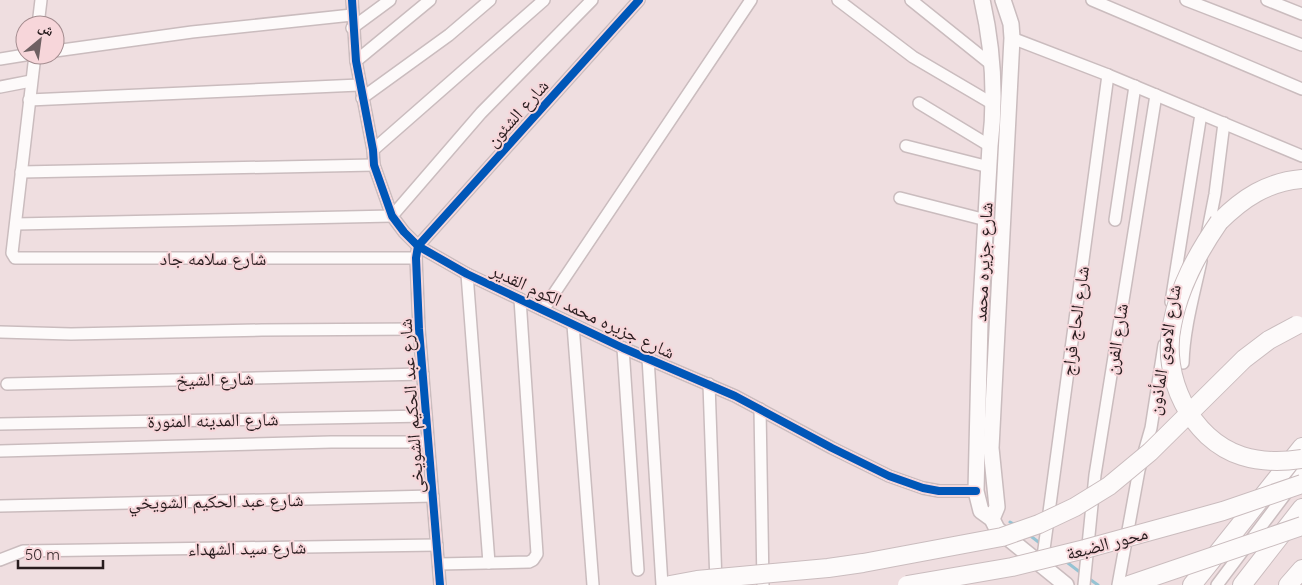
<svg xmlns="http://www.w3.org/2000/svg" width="1302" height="585" viewBox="0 0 1302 585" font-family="Quicksand,'Noto Naskh Arabic',sans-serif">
<rect width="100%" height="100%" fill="#efdee0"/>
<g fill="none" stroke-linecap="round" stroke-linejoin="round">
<!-- stream -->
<g stroke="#96c3d3" stroke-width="3">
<polyline points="1010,522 1017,526"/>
<polyline points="1028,534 1041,544"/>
<polyline points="1064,560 1081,573"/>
<polyline points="1088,578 1098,585"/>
</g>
<defs>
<g id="minor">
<polyline points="352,0 356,61 373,150 374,165 392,216 404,232 418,246 467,274 623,348 735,396 832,448 889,476 923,488 939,491 976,491"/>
<polyline points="838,0 913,57 993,104"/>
<polyline points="911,0 992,65"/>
<polyline points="1092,0 1302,89"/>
<polyline points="1186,0 1302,45"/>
<polyline points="1267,0 1302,14"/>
<polyline points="38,25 41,0"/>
<polyline points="352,28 390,0"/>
<polyline points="1012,38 1108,75 1302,156"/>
<polyline points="55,51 192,32 352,15"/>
<polyline points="35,55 12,253 15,258 416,258"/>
<polyline points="0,59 25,55"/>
<polyline points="356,61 430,0"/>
<polyline points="0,87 31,81"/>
<polyline points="362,98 449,35 490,0"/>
<polyline points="29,100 359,85"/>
<polyline points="919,103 990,146"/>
<polyline points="906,146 989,167"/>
<polyline points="373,150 544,0"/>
<polyline points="21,172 374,165"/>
<polyline points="900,198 986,220"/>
<polyline points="1115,220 1135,86"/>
<polyline points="16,224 392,216 481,113 592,0"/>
<polyline points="1207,235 1215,194 1224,123"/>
<polyline points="467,274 489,563"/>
<polyline points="1171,302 1201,114"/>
<polyline points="543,310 751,0"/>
<polyline points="573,325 593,585"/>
<polyline points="0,332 71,334 262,330 419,329"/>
<polyline points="623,348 638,570"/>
<polyline points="648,358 662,585"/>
<path d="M1183,363c1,-35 11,-69 18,-102"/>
<polyline points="7,384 423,374"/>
<polyline points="709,384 716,583"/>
<polyline points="760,409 763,585"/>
<polyline points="0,424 426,416"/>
<polyline points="0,451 331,442 428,442"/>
<polyline points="0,506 433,496"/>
<polyline points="0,560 23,551 437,545"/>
<polyline points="439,564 529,562 533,560 537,554 520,299"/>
<polyline points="1042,564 1108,75"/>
<polyline points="440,585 419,329 416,258 418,246 639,0"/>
<polyline points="1084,585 1095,475 1156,95"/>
<polyline points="1118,585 1139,470 1151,428 1164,345"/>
<polyline points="1217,585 1302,472"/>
</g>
<g id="major">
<path d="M982,0c11,48 14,97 8,146l-10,175 -4,170 5,20 11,8 5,10 69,56"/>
<polyline points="992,519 997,507 991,448 1012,38 1011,24 1003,0"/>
</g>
<g id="highway">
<path d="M1219,222c24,-24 48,-40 83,-43"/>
<polyline points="1192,585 1302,447"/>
<polyline points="1242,585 1302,508"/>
<polyline points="1288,585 1302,569"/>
</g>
</defs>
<!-- minor casing -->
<use href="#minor" stroke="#cabcbe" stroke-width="14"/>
<!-- major casing -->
<use href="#major" stroke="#cabcbe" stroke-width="18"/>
<!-- highway casing -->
<use href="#highway" stroke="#cabcbe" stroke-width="20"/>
<!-- minor -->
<use href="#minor" stroke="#fdfafa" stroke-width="11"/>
<!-- major -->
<use href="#major" stroke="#fdfafa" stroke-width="15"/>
<!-- highway -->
<use href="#highway" stroke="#fdfafa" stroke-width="18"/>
<defs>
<g id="highway-bridge">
<path d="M1219,222c-22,32 -40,65 -47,103 -11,51 18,114 70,131 19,6 40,6 60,3"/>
<polyline points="670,585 697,580 828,568 863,563 1002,537 1039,524 1075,507 1109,486 1150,452 1244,359 1269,340 1297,325"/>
<polyline points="907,585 1012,567 1085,549 1223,511 1302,484"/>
<polyline points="1129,585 1302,526"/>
</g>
</defs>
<!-- highway-bridge casing -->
<use href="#highway-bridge" stroke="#cabcbe" stroke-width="20" stroke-linecap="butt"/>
<!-- highway-bridge -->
<use href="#highway-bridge" stroke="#fdfafa" stroke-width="18"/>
<defs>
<g id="cycleway">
<polyline points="352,0 356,61 373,150 374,165 392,216 404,232 418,246 467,274 623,348 735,396 832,448 889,476 923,488 939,491 976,491"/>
<polyline points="440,585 419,329 416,258 418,246 639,0"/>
</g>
</defs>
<!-- cycleway casing -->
<use href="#cycleway" stroke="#f7d6da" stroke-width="11"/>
<!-- cycleway -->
<use href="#cycleway" stroke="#0057b8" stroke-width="8"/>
</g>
<g text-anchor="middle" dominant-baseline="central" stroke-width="4" stroke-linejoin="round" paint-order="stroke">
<!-- street labels -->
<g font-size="18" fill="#281c1e" stroke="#f7d6da">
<text transform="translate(517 113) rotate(-48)">شارع الشئون</text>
<text x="213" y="258">شارع سلامه جاد</text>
<text transform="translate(983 262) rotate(-87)">شارع جزيره محمد</text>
<text transform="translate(583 311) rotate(25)">شارع جزيره محمد الكوم القدير</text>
<text transform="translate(1075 321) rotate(-82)">شارع الحاج فراج</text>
<text transform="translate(1116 339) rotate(-81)">شارع الفرن</text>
<text transform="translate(1164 350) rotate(-81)">شارع الاموى المأذون</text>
<text transform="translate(215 379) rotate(-1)">شارع الشيخ</text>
<text transform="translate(411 406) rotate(-94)">شارع عبد الحكيم الشويخى</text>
<text transform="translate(213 420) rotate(-1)">شارع المدينه المنورة</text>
<text transform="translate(216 501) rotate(-1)">شارع عبد الحكيم الشويخي</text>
<text transform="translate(1107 543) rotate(-15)">محور الضبعة</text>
<text transform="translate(247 548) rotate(-1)">شارع سيد الشهداء</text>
</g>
</g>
<!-- north arrow -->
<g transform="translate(40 40) rotate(29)"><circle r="24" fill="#f7d6da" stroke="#a48c8f"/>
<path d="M0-4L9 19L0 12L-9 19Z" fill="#6e6062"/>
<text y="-8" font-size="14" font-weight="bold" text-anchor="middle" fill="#281c1e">ش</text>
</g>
<!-- scale -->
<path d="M18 560v8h85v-8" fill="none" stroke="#281c1e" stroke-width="2.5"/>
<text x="25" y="560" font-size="15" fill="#281c1e" stroke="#f7d6da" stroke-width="4" paint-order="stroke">50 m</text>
</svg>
